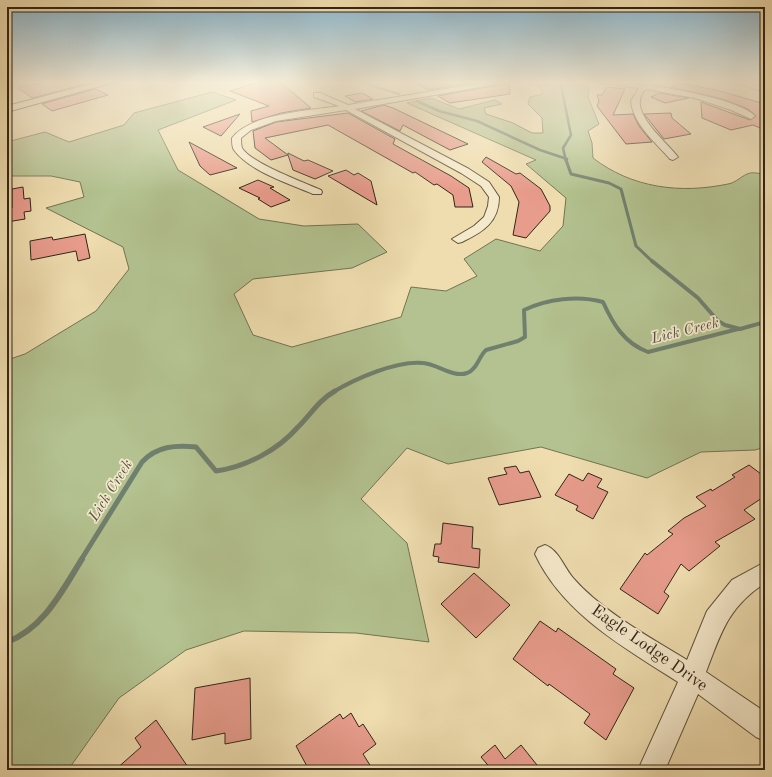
<svg xmlns="http://www.w3.org/2000/svg" width="772" height="777" viewBox="0 0 772 777" font-family="'Old Standard TT',serif">
	<style>
		.green { fill: #b3c290; stroke: #727453 }
		.lines { fill: none; stroke-linecap: round; stroke-linejoin: round }
		.stream-far4 { stroke: #70806e; stroke-width: 2.5 }
		.stream-far3 { stroke: #70806e; stroke-width: 3 }
		.stream-far2 { stroke: #70806e; stroke-width: 4 }
		.stream-far1 { stroke: #70806e; stroke-width: 5 }
		.stream { stroke: #70806e; stroke-width: 6 }
		.building { fill: #e89c8c; stroke: #312516 }
		.minor-casing { stroke: #60533c; stroke-width: 2 }
		.major-casing { stroke: #312516; stroke-width: 2 }
		.minor { fill: #f5e9cb; fill-rule: evenodd }
		.major { fill: #efddaf; fill-rule: evenodd }
		.labels { text-anchor: middle; stroke-width: 3.5; stroke-linejoin: round; paint-order: stroke }
		.water-label { font-size: 15px; font-style: italic; fill: #505242; stroke: #f5e9cb }
		.near-street-label { font-size: 17px; fill: #312516; stroke: #f5e9cb }
	</style>
	<rect width="100%" height="100%" fill="#efddaf"/>
	<filter id="stains"><feTurbulence type="fractalNoise" baseFrequency=".005" numOctaves="4"/><feColorMatrix values="0 0 0 0 .2 0 0 0 0 .09 0 0 0 0 .02 0 0 0 .5 -.17"/></filter>
	<radialGradient id="worn" r=".72"><stop offset=".6" stop-color="#630" stop-opacity="0"/><stop offset="1" stop-color="#630" stop-opacity=".3"/></radialGradient>
	<path class="green" d="M565,84L589,86L588,97L599,124L588,131L592,143L593,158C632,188 680,194 728,184C736,183 742,175 750,173C754,172 760,174 765,174V447L755,450L701,452L647,478L541,447L448,464L407,448L361,499L407,543L429,642L356,633L244,631L186,650L119,698L68,770H7V360L25,354L96,311L129,269L123,247L46,208L84,197L80,182L51,176H7V142L45,132L69,142L124,125L134,113L212,92L236,100L158,130L178,170L259,219L304,226L358,224L387,252L352,268L253,279L234,294L253,335L292,347L401,317L411,287L446,291L477,276L464,259L496,239L540,251L563,226L566,198L526,164L536,160L407,103L431,98L459,109L495,100L502,104L484,108L486,114L513,123L532,133H543L542,118L528,104L530,97L543,94L538,85Z"/>
	<g class="lines">
		<path class="stream-far4" d="M360,82L399,94
			M561,85L571,135L563,148L566,161
			M417,101L439,111L477,121L540,150L567,159"/>
		<path class="stream-far3" d="M566,160L571,174L609,183L621,189L636,246L653,262"/>
		<path class="stream-far2" d="M652,261L698,298L718,321L725,325L740,329L765,322
			M333,392C355,379 397,360 423,363C437,364 453,378 467,373C477,370 479,356 486,350L518,341L525,337L524,310C547,299 578,295 603,302C613,324 624,343 648,352L738,329"/>
		<path class="stream-far1" d="M81,560L142,462C157,446 175,445 196,447L216,471C246,467 278,450 298,427C311,414 319,400 335,391"/>
		<path class="stream" d="M7,642C44,628 62,591 82,559"/>
	</g>
	<path class="building" d="M45,82H82L85,84L32,98L18,88Z
		M259,82H280L311,108L281,113L252,122L251,111L269,106L230,91Z
		M415,82H477L428,90Z
		M509,83L510,94L450,103L438,96Z
		M679,83L716,90L765,104V130L753,125L731,130L702,118L701,102L750,120L756,116L748,109L722,99L671,87Z
		M607,87L625,89L613,115L633,114L639,126L652,142L626,144L597,106L599,101L597,95H602Z
		M95,89L108,95L52,111L42,104Z
		M362,93L373,99L355,102L345,96Z
		M659,93L689,98L665,103L651,97Z
		M384,105L393,108L468,144L450,150L403,125L400,131L361,111Z
		M348,113L395,139L393,144L451,176L469,188L473,207H455L453,195L437,184L434,185L415,172L413,173L328,125L265,138L288,155V153L304,161L308,160L333,171L315,179L293,170L288,155L271,160L255,148L253,131L276,122Z
		M671,113L672,118L691,134L664,139L644,114Z
		M240,114L221,136L203,127Z
		M189,142L237,168L210,175L200,166Z
		M486,157L516,174L520,173L541,189L550,206V211L526,238L513,235L519,202L511,186L482,162Z
		M346,170L354,175L358,173L371,181L377,205L328,176Z
		M258,180L274,187L270,188L290,200L271,207L258,199L260,198L239,188Z
		M23,187L24,199L30,198L31,211L24,212L25,219L7,222V209L12,208V189Z
		M85,234L90,258L78,261L76,251L31,260L30,241L52,237L53,240Z
		M749,465L765,477V496L744,510L755,519L715,542L720,546L689,571L681,564L664,592L669,596L658,614L620,589L645,553L647,555L673,534L668,531L684,518L706,506L696,497L711,489L712,491L735,477L732,475Z
		M516,466L520,473L529,471L541,497L499,505L488,478L507,474L504,468Z
		M588,473L602,479L597,487L608,492L593,519L576,510L578,506L555,495L569,474L583,481Z
		M443,523L473,527L472,548L480,549L479,568L438,562L439,557L433,556L435,544H441Z
		M474,573L510,605L476,638L441,604Z
		M540,621L556,632L558,628L616,669L613,674L634,688L606,740L584,723L590,714L549,684L548,686L513,659Z
		M250,678L251,739L225,744V733L192,740L195,688Z
		M351,713L359,727L363,724L376,744L363,754L373,770H309L296,746L340,714L343,719Z
		M156,720L190,770H115L141,747L135,738Z
		M495,745L505,759L521,745L541,770H492L481,757Z"/>
	<g class="lines">
		<g class="minor-casing">
			<path id="minor" d="M25,82V84L7,87V83Z
				M489,82H508L355,109L469,169L489,182L499,197C499,222 483,232 462,242L458,243L452,239L474,226L484,217L488,206L489,197L481,186L461,173L346,110L276,121L251,130L241,138C241,141 241,145 242,148C251,163 303,182 321,190L322,192L321,194H313C290,184 249,171 234,150C232,147 232,142 232,138C251,113 309,111 339,106L314,97V93H320L348,105Z
				M596,82L643,85L647,82H654L652,86C675,89 739,100 755,116L751,119L731,110L695,98L646,89C624,109 666,141 678,157L673,160L670,159C656,143 633,124 631,101L639,88Z
				M734,82H746L765,88V92Z
				M545,545C559,550 564,568 574,579C602,611 651,638 687,660L707,611L732,580L765,562V583C728,607 721,633 706,672L765,712V741L756,737L698,694L665,770H638L678,682C625,648 563,614 535,554L538,548Z"/>
		</g>
		<g class="major-casing">
			<path id="major" d="M99,82H115L7,112V106Z"/>
		</g>
		<use href="#minor" class="minor"/>
		<use href="#major" class="major"/>
	</g>
	<linearGradient id="sky" x2="0" y2="1"><stop stop-color="#89b7cf"/><stop offset="0.43" stop-color="#f8f0db"/><stop offset="1" stop-color="#f8f0db" stop-opacity="0"/></linearGradient>
	<rect width="772" height="191" fill="url(#sky)"/>
	<g class="labels">
		<g class="water-label">
			<text transform="translate(685 330) rotate(-14)" y="5">Lick Creek</text>
			<text transform="translate(110 490) rotate(-58)" y="5">Lick Creek</text>
		</g>
		<g class="near-street-label">
			<text transform="translate(650 647) rotate(35)" y="6">Eagle Lodge Drive</text>
		</g>
	</g>
	<rect width="772" height="777" fill="none" stroke="#efddaf" stroke-width="24"/>
	<rect x="8" y="8" width="756" height="761" fill="none" stroke="#312516" stroke-width="2"/>
	<rect x="12" y="12" width="748" height="753" fill="none" stroke="#312516"/>
	<rect width="100%" height="100%" filter="url(#stains)"/>
	<rect width="100%" height="100%" fill="url(#worn)"/>
</svg>
